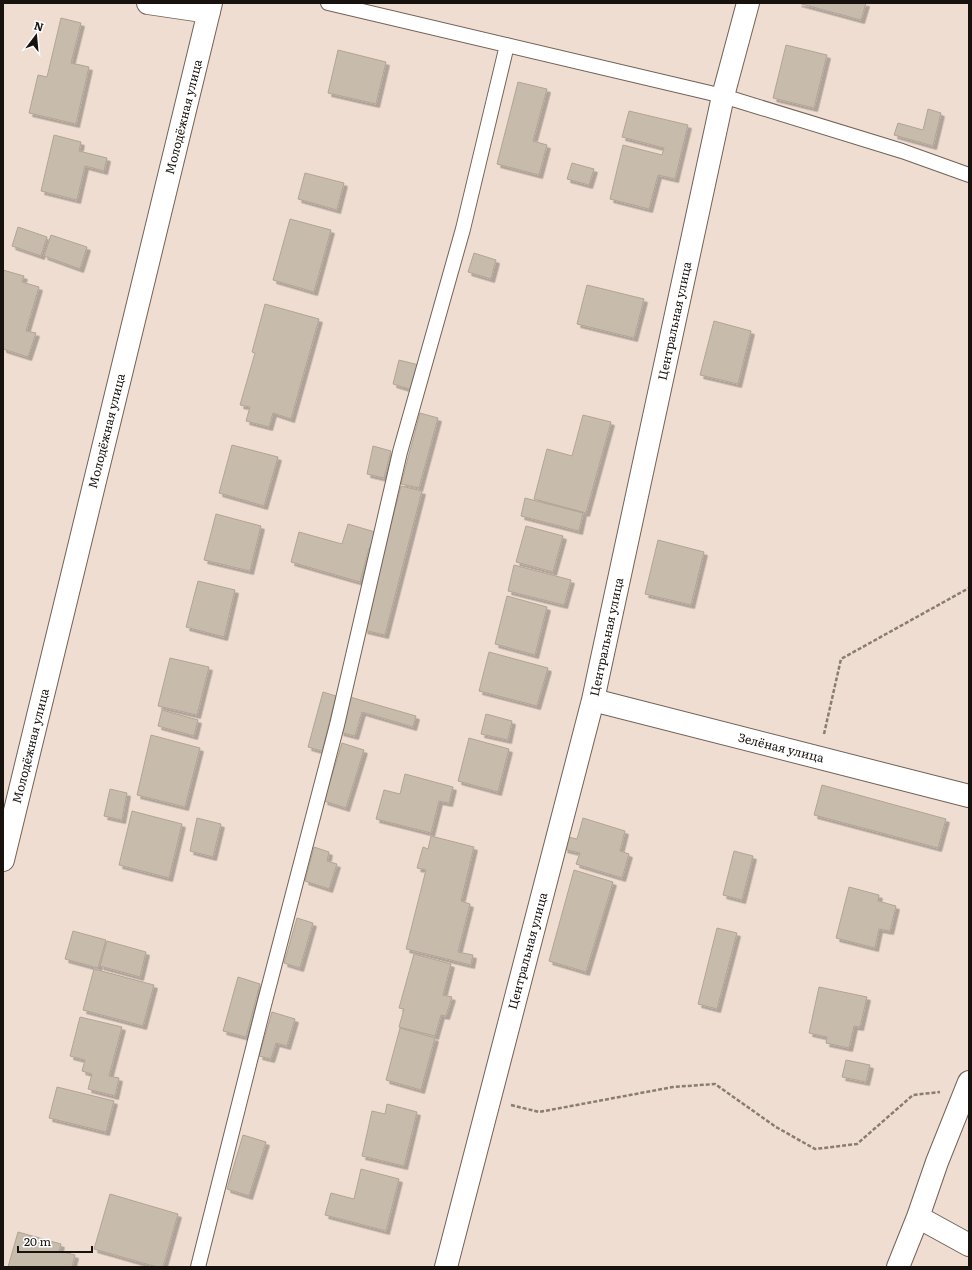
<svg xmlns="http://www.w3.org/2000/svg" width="972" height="1270" viewBox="0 0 972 1270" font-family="Literata,serif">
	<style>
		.building { fill: #c7bbab; stroke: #b1a495; filter: url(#shadow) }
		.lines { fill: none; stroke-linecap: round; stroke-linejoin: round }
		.lane-casing { stroke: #726258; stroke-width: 16 }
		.street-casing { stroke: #726258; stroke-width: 24 }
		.path { stroke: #887c73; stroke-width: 2.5; stroke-dasharray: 4 2; stroke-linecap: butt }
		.lane { stroke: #fff; stroke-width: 14 }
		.street { stroke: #fff; stroke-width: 22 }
		.labels { text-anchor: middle; stroke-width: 3.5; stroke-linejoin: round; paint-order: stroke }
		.street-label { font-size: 12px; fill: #18120e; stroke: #fff }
	</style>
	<defs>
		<filter id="shadow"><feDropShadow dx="3.5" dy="3.5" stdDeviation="0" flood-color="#0004"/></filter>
	</defs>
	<rect width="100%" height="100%" fill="#efddd1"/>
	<path class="building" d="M798,3H866L861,20Z
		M61,18L81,23L71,63L89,67L76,124L29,113L38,75L47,77Z
		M786,45L827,55L814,108L773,98Z
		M338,50L386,62L376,104L328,93Z
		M518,82L547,89L533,141L547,145L539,175L497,164Z
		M928,109L941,113L933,146L894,135L898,123L923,130Z
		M629,111L688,125L675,179L658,175L649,209L610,199L623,145L662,155L664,148L622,137Z
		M54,135L81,142L79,151L107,158L104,171L85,166L77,200L41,191Z
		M572,163L594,169L589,185L567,179Z
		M305,173L344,183L337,210L298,199Z
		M290,219L331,230L314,292L273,280Z
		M18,227L47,237L41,256L12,246Z
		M51,235L87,247L80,269L44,256Z
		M474,253L496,260L491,279L468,272Z
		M3,270L24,276L22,282L39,287L26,331L36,333L28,357L3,349Z
		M587,285L644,299L634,338L577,324Z
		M265,304L319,319L291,419L273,413L269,427L246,421L250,407L240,405L255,353L252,352Z
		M714,321L751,331L738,384L700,375Z
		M399,360L419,365L413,390L393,384Z
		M420,413L438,418L419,488L401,484Z
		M583,415L611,422L586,513L534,499L547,449L572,456Z
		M232,445L278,457L264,506L219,493Z
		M373,446L391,451L384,478L367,474Z
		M401,486L422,491L385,635L364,630Z
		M525,498L583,513L579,531L521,516Z
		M216,514L261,526L250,571L204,560Z
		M348,524L375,532L371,548H369L360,582L291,562L299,532L342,544Z
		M526,526L563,536L553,572L516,562Z
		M658,540L704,552L691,605L645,594Z
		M514,565L571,580L564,605L508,591Z
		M198,581L235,590L224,637L186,627Z
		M507,596L547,607L535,655L495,644Z
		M489,652L548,668L537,706L479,691Z
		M170,658L209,667L197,715L158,706Z
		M323,692L336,696L322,751L308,747Z
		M350,697L416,716L413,727L362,712L355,736L340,732Z
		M162,710L198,720L194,736L158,726Z
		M486,714L512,721L508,740L481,734Z
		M151,735L200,748L185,807L137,795Z
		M469,738L509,749L498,792L458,781Z
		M342,743L364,750L346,808L324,801Z
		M405,774L453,787L449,803L439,801L431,833L376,819L384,790L400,794Z
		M822,785L946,819L938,848L814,815Z
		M110,789L127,793L122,820L104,816Z
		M132,811L182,824L169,878L119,865Z
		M197,818L221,824L213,857L190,851Z
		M583,818L625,831L620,851L629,854L622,878L576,864L580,853L564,849L568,837L577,839Z
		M431,836L474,847L461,901L470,904L458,952L473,955L471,965L406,949L426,870L417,868L423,847L428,849Z
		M314,847L329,852L327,861L337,864L329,889L305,881Z
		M734,851L753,856L742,900L723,895Z
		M574,870L613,882L586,972L549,961Z
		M849,887L879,895L878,901L896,906L890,931L879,929L875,948L836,938Z
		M297,918L313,923L300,968L284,963Z
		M717,928L737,933L717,1009L698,1004Z
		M73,931L106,940L98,968L65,959Z
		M107,941L146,952L140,977L100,966Z
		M414,954L451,964L443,995L452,997L446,1016L441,1015L435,1036L399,1027L404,1009L399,1008Z
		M94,969L154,985L143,1026L83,1010Z
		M238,977L260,984L246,1037L223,1031Z
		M819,987L867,997L860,1027L854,1026L849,1048L826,1043L827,1037L809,1033Z
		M272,1012L295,1019L287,1046L276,1043L271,1059L259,1056Z
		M80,1017L122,1027L109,1076L119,1078L115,1096L88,1089L92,1074L82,1071L85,1060L70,1056Z
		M400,1028L435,1038L421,1090L386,1080Z
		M846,1060L870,1065L866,1082L842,1077Z
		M57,1087L114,1101L106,1132L49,1118Z
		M387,1104L417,1112L404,1166L362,1156L372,1111L385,1114Z
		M243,1135L266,1142L249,1196L227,1189Z
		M361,1169L399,1179L386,1231L325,1215L331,1193L354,1199Z
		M110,1194L178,1214L163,1267H157L94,1249Z
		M18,1232L61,1244L59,1251L75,1255L72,1267H8Z"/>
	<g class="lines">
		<g class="lane-casing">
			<path id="lane" d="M328,3L723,96L902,151L969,175
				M198,1267L264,1005L337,725L400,452L463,229L507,45"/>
		</g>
		<g class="street-casing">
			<path id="street" d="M148,3L209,12
				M593,700L969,796
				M3,860L211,3
				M918,1217L969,1245
				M446,1267L593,700L723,96L748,3
				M898,1267L918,1217L937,1162L969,1082"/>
		</g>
		<path class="path" d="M824,734L841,659L969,588
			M511,1105L539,1112L673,1087L715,1084L776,1127L815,1149L857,1144L913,1095L940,1092"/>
		<use href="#lane" class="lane"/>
		<use href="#street" class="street"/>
	</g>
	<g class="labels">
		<g class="street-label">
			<text transform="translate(184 117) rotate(-76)" y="4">Молодёжная улица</text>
			<text transform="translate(675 321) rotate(-78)" y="4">Центральная улица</text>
			<text transform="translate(107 431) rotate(-76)" y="4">Молодёжная улица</text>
			<text transform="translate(607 637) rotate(-78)" y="4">Центральная улица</text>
			<text transform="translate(31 746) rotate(-76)" y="4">Молодёжная улица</text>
			<text transform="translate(781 748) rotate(14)" y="4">Зелёная улица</text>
			<text transform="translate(528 951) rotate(-75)" y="4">Центральная улица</text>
		</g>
	</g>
	<rect width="972" height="1270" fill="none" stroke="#18120e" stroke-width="8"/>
	<g transform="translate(36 36) rotate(16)" stroke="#ffffff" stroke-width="3" paint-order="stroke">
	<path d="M0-3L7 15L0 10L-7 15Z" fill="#18120e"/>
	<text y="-6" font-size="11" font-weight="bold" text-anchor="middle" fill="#18120e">N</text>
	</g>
	<path d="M18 1246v6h74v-6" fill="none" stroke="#18120e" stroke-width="2"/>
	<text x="24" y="1246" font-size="12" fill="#18120e" stroke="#ffffff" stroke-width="3" paint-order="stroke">20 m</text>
</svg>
